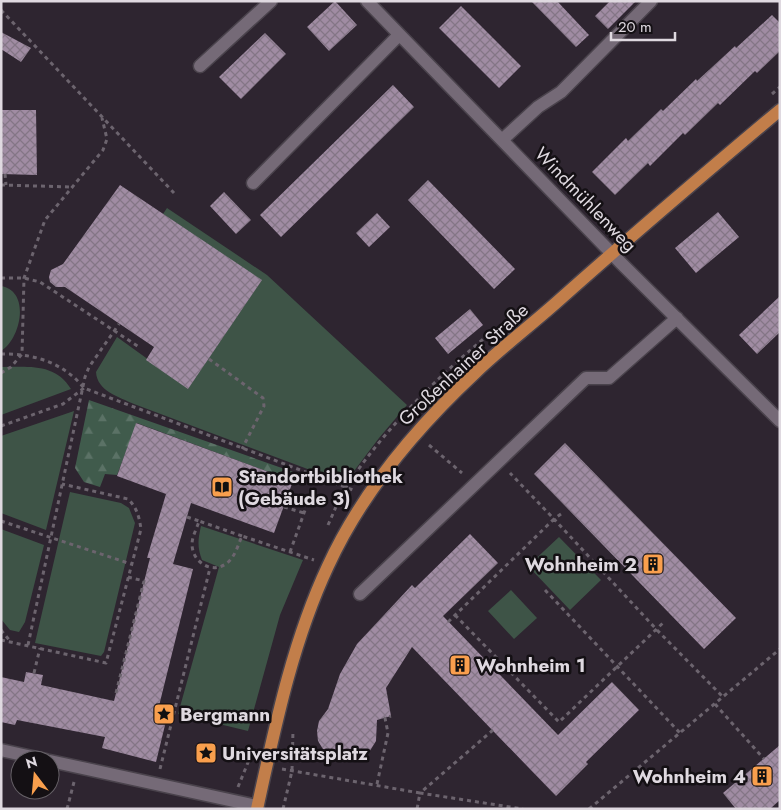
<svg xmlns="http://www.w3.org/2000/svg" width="781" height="810" viewBox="0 0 781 810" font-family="Jost,sans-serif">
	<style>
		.green { fill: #3e5447 }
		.forest { fill: url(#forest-firs) }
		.building { fill: url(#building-cross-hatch) }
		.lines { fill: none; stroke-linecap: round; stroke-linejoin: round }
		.minor-casing { stroke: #4a434c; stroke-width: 15 }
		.major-casing { stroke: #4a434c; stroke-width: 15 }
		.path { stroke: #6c646e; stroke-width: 3; stroke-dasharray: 4 4; stroke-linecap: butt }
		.minor { stroke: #756a77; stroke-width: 12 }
		.major { stroke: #c27e4a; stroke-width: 12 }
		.labels { text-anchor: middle; stroke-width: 5; stroke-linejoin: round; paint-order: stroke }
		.street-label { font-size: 19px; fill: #dfd9e0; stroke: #141014 }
		.poi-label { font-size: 19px; font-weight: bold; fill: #dfd9e0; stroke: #141014; text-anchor: start }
	</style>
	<defs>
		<pattern id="forest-firs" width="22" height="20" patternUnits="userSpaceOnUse" patternTransform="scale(1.25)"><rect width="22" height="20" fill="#405b4c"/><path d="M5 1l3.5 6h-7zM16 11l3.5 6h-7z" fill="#5b7266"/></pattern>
		<pattern id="building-cross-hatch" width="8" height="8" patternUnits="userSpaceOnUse" patternTransform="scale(1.25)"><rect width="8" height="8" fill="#a08ca3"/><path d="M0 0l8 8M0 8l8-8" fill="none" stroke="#847686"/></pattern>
	</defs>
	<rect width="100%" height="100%" fill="#2e2530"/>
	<path class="green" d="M167,208L267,275L407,405L379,438L345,483L134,404C119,397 97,391 96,372L117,337L188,388L261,281L163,214Z
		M1,286C31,291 21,339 1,351Z
		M1,367C29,367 55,363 71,389L1,415Z
		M74,411L46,530L1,513V436Z
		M70,492L121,503L129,508L135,523L104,652L101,656L35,643Z
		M201,526L303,560L280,615L248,731L178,714L219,567L202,560C197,547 198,539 201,526Z
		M1,529L44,545L25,622L19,632L10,630L1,619Z
		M559,537L601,580L570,610L528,566Z
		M511,590L537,618L514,639L488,611Z"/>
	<path class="forest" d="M89,400L299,474L293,481L137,423L117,475L105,474L100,487L84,482L75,468Z"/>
	<path class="building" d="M335,1L357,25L329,51L307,27Z
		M531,1H557L589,35L576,47Z
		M610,1H636L608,29L595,16Z
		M461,6L521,66L499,88L439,28Z
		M772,15L780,23V51L757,73L755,71L720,105L718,103L685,135L683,133L650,166L648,163L615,195L592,172L626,138L628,141L661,109L663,111L696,79L697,81L735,46L736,48Z
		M1,32L31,48L21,62L1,49Z
		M265,33L286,54L241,99L219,77Z
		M393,85L414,107L281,237L260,215Z
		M1,110H36L37,175L1,174Z
		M428,180L515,269L494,289L408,200Z
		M120,185L262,280L188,389L146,360L154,347L65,287H56L50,282L49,277L51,270L63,264Z
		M224,192L251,220L236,234L210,206Z
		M718,212L739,237L696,273L675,248Z
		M377,213L390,227L369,247L356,233Z
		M780,296V332L757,354L739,335Z
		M470,309L483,325L448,354L435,338Z
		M136,423L293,481L274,533L191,503L173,564L193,569L156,718L166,721L156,762L102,748L105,737L17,720L15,725L1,722V677L24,682L26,672L43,675L41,685L114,701L150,558H147L166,494L117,476Z
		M565,443L736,618L704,649L534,474Z
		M470,534L498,563L443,616L558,735L612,682L639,710L586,762L588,764L556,796L412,647L386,688L391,716L377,720L376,741L368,754L355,761H339L326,754L318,741L317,731L319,721L328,709L340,674L357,644L412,585L415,588Z
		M780,745V800L770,809H736L723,793Z"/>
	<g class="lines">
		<g class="minor-casing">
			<path id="minor" d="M367,1L621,263L780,421
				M200,66L271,1
				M502,140L538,107L561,92L651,1
				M253,183L399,35
				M360,594L586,378H609L677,318
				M1,750L46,760
				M50,761L257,806"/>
		</g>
		<g class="major-casing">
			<path id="major" d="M257,809C275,727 292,643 328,566C362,492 415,429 475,373C501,348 530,326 557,302C630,237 705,173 780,110"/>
		</g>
		<path class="path" d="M1,10L174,193
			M772,94L780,87
			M5,174L6,185
			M1,185L73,187
			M1,278H24L40,282L139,347
			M1,354C33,353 64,363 84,388L353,490
			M209,359L263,398L264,406L242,449
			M1,373L11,367L22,354L24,278L45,220L103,150L107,139L102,118
			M1,426L63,404L84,388
			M429,445L462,473
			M284,507L304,513
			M561,514L554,519L657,630L723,697
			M187,517L199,521
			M1,521L131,564
			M328,525C334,512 339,498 346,487C384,430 434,380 487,336
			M242,536L199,521C197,528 192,537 192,544C192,562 212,575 227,563C235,557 238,545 242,536L314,560
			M290,552L317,477
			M545,590L680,733
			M455,615L559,722L665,621
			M448,622L554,519L510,473
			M1,630L10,641
			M1,640L106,663L141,529C139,516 137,508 128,499L62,484
			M28,645L85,377L89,367L119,324
			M34,673L40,648
			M116,693L144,581L128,577
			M715,704L764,759
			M493,730L420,793L523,809
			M160,769L210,568
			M282,769L420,793L417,809
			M377,784L388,733L385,718L391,716
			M238,787L249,760
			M67,809L74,782
			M283,809L292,771L293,730
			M589,809L780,649"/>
		<use href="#minor" class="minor"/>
		<use href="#major" class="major"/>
	</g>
	<defs>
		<g id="library-square" transform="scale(1.125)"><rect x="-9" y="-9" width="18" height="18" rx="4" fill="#f99f4d" stroke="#141014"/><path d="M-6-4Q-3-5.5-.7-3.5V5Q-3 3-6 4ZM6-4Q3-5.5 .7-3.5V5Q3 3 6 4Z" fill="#111"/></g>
		<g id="building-square" transform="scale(1.125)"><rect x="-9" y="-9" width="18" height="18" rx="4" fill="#f99f4d" stroke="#141014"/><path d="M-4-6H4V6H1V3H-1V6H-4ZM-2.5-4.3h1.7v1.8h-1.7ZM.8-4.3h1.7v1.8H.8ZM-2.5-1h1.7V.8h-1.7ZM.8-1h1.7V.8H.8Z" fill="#111"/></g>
		<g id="sight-square" transform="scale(1.125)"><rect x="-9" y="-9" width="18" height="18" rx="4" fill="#f99f4d" stroke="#141014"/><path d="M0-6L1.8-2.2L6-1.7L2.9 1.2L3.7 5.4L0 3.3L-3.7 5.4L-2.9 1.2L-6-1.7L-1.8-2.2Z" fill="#111"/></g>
	</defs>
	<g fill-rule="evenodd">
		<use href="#library-square" x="222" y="487"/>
		<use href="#building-square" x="653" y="564"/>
		<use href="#building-square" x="460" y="665"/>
		<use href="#sight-square" x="164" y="714"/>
		<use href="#sight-square" x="206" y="753"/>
		<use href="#building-square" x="762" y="776"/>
	</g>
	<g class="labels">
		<g class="street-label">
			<text transform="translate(586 199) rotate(46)" y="7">Windmühlenweg</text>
			<text transform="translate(463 364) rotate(-43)" y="7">Großenhainer Straße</text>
		</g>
		<g class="poi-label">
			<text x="238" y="483">Standortbibliothek<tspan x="238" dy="22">(Gebäude 3)</tspan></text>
			<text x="637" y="571" text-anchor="end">Wohnheim 2</text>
			<text x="476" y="672">Wohnheim 1</text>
			<text x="180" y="721">Bergmann</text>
			<text x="222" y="760">Universitätsplatz</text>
			<text x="746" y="783" text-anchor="end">Wohnheim 4</text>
		</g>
	</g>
	<rect width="781" height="810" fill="none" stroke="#dfd9e0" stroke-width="5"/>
	<g transform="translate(35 775) rotate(344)"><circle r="24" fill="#141014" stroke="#656066"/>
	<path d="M0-4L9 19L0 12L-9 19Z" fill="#f99f4d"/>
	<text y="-8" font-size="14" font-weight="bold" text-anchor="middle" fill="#dfd9e0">N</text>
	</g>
	<path d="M611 32v8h64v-8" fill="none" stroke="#dfd9e0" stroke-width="2.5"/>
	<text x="618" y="32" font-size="15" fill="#dfd9e0" stroke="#141014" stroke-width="4" paint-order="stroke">20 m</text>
</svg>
